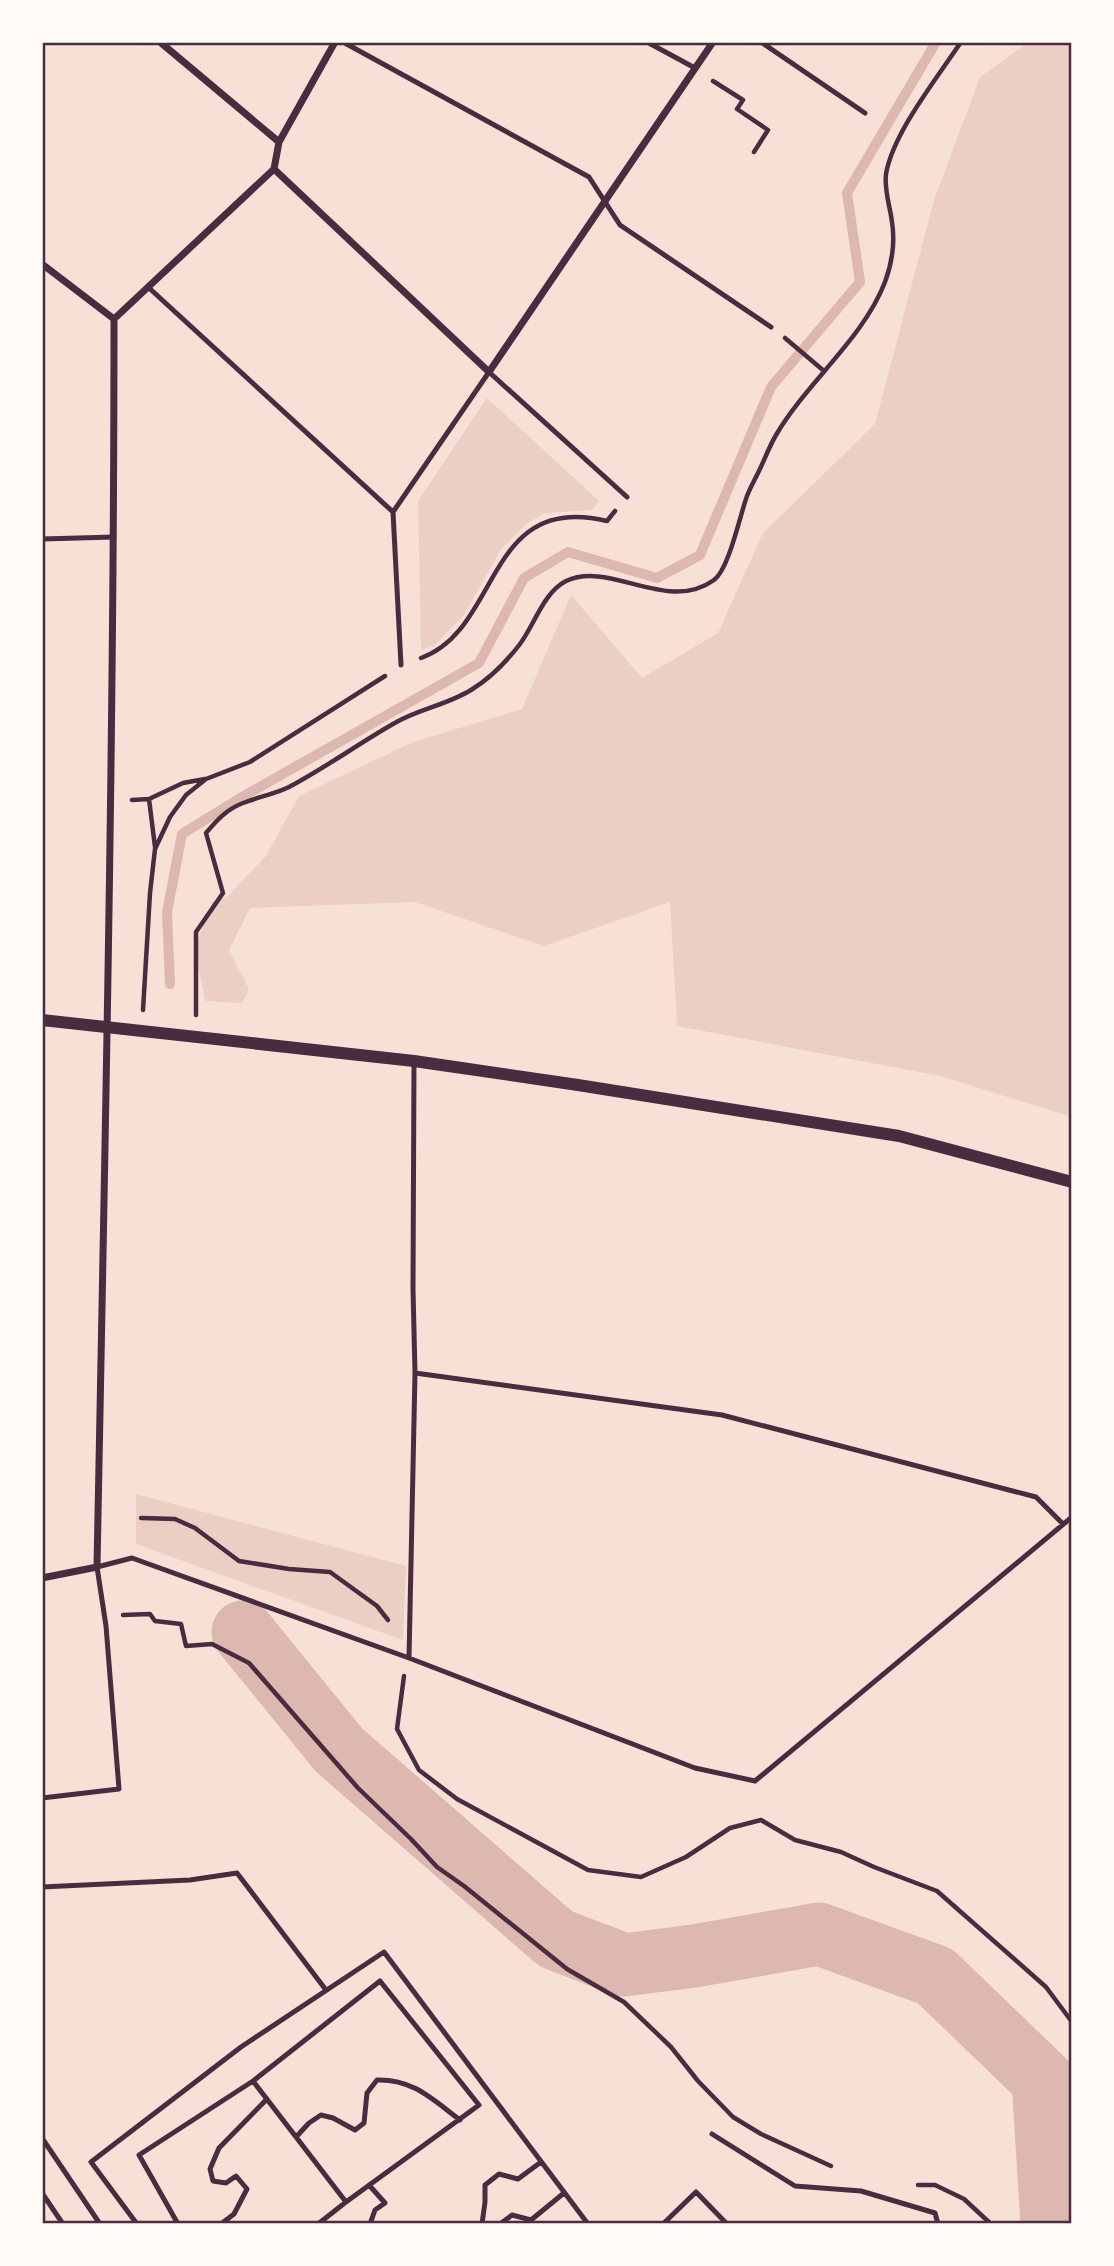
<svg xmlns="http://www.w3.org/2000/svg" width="1114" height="2266" viewBox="0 0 1114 2266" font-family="'Archivo Narrow',sans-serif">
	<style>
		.green { fill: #ebcfc5 }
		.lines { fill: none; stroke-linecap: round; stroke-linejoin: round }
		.stream { stroke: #dcb8b0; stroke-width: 10 }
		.river { stroke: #dcb8b0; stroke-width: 63 }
		.path { stroke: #4a2c40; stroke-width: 4.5 }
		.service { stroke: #4a2c40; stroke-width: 5 }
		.minor { stroke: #4a2c40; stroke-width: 7 }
		.tertiary { stroke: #4a2c40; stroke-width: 12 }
		.neatline { fill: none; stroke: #4a2c40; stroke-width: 2.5 }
	</style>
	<rect width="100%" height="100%" fill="#f7e1d7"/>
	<path class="green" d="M1029,42H1072V1117L940,1076L677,1026L670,902L544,946L415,902L250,908L229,950L249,989L242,1003L205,1001L195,948L212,902L228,896L266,856L299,796L413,742L522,709L571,595L642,678L718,633L763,533L875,424L934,200L980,77Z
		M487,398L599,501L592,510L545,513L526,524L501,549L464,615L435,645L421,650L418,501Z
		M136,1494L406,1566L403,1640L136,1544Z"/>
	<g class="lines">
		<path class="stream" d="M170,984L167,912L182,834L242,797L479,663L524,578L568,552L657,578L700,555L771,387L860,282L847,193L936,42"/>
		<path class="river" d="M243,1632L339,1750L556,1939L624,1965L694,1956L819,1934L935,1976L1043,2080L1052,2224"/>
		<path class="path" d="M713,81L743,100L737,109L768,130L754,152
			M785,338L824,371
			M421,658C501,630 485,491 607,521L615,511
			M149,799L183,783L205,779
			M132,800L149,799L155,847
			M143,1010L150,893L155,849L170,817L186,795L206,779L250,762L385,676
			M196,1015V932L223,893L206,833C217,820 227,809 243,803C258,797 275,794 289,787C325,768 358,744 393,724C418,709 447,705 471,690C489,679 507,661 520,644C535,624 543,593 566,581C610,560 667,614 714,580C729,569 740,515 747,496C750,488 754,481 758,473C764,461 769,447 776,435C807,382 863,339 885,282C892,263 895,241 892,222C890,206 884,190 886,174C893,133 937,78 961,42
			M141,1518L175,1519L195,1528L239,1561L289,1569L330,1572L377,1606L388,1620
			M123,1615L150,1614L155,1621L181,1624L186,1646L212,1644L249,1663L358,1788L411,1839L437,1867L464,1886L567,1969L624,2002L671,2047L698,2081L733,2117L761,2134L831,2166
			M404,1676L397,1729L419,1770L457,1799L588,1870L641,1877L686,1857L730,1828L761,1820L795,1840L841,1852L874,1867L937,1891L1046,1987L1072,2022
			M918,2185H935L964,2199L991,2224"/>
		<path class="service" d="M343,42L589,177L620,225L771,327
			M647,42L695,68
			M761,42L865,113
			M148,287L393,512
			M42,539L114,537
			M401,665L393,512L489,372L627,497
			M415,1373L722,1415L1036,1497L1063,1524
			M409,1658L415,1373L413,1289L414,1061
			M42,1798L119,1789L106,1626L97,1567L132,1558L409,1658L695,1768L755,1781L1072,1517
			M42,1887L190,1880L237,1873L326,1990
			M253,2081L346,2202L318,2224
			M712,2134L795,2186L861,2191L935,2213L938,2224
			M296,2137L309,2123L321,2115L333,2118L355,2130L364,2123L367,2093L377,2080C413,2079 432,2099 460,2120
			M42,2138L100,2224
			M369,2185L385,2203L375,2210L370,2224
			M42,2193L63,2224
			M137,2224L91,2162L241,2047L384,1952L588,2224
			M178,2224L139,2155L253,2081L380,1981L479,2105L346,2202
			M221,2224L234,2214L247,2189L236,2176L226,2183L213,2181L210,2169L219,2148L267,2099
			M482,2224L485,2202V2185L499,2174L518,2179L541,2162
			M500,2224L512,2215L531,2220L564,2193
			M663,2224L696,2192L727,2224"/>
		<path class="minor" d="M160,42L279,142
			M274,169L489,372L713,42
			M42,264L114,319
			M42,1578L97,1567C105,1151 114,735 114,319L274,169L279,142L335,42"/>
		<path class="tertiary" d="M42,1020L414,1061L578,1085L899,1136L1072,1182"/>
	</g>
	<rect width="1114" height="2266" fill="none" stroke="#fffaf5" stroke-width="88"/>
	<rect x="44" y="44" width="1026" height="2178" class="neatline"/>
</svg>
